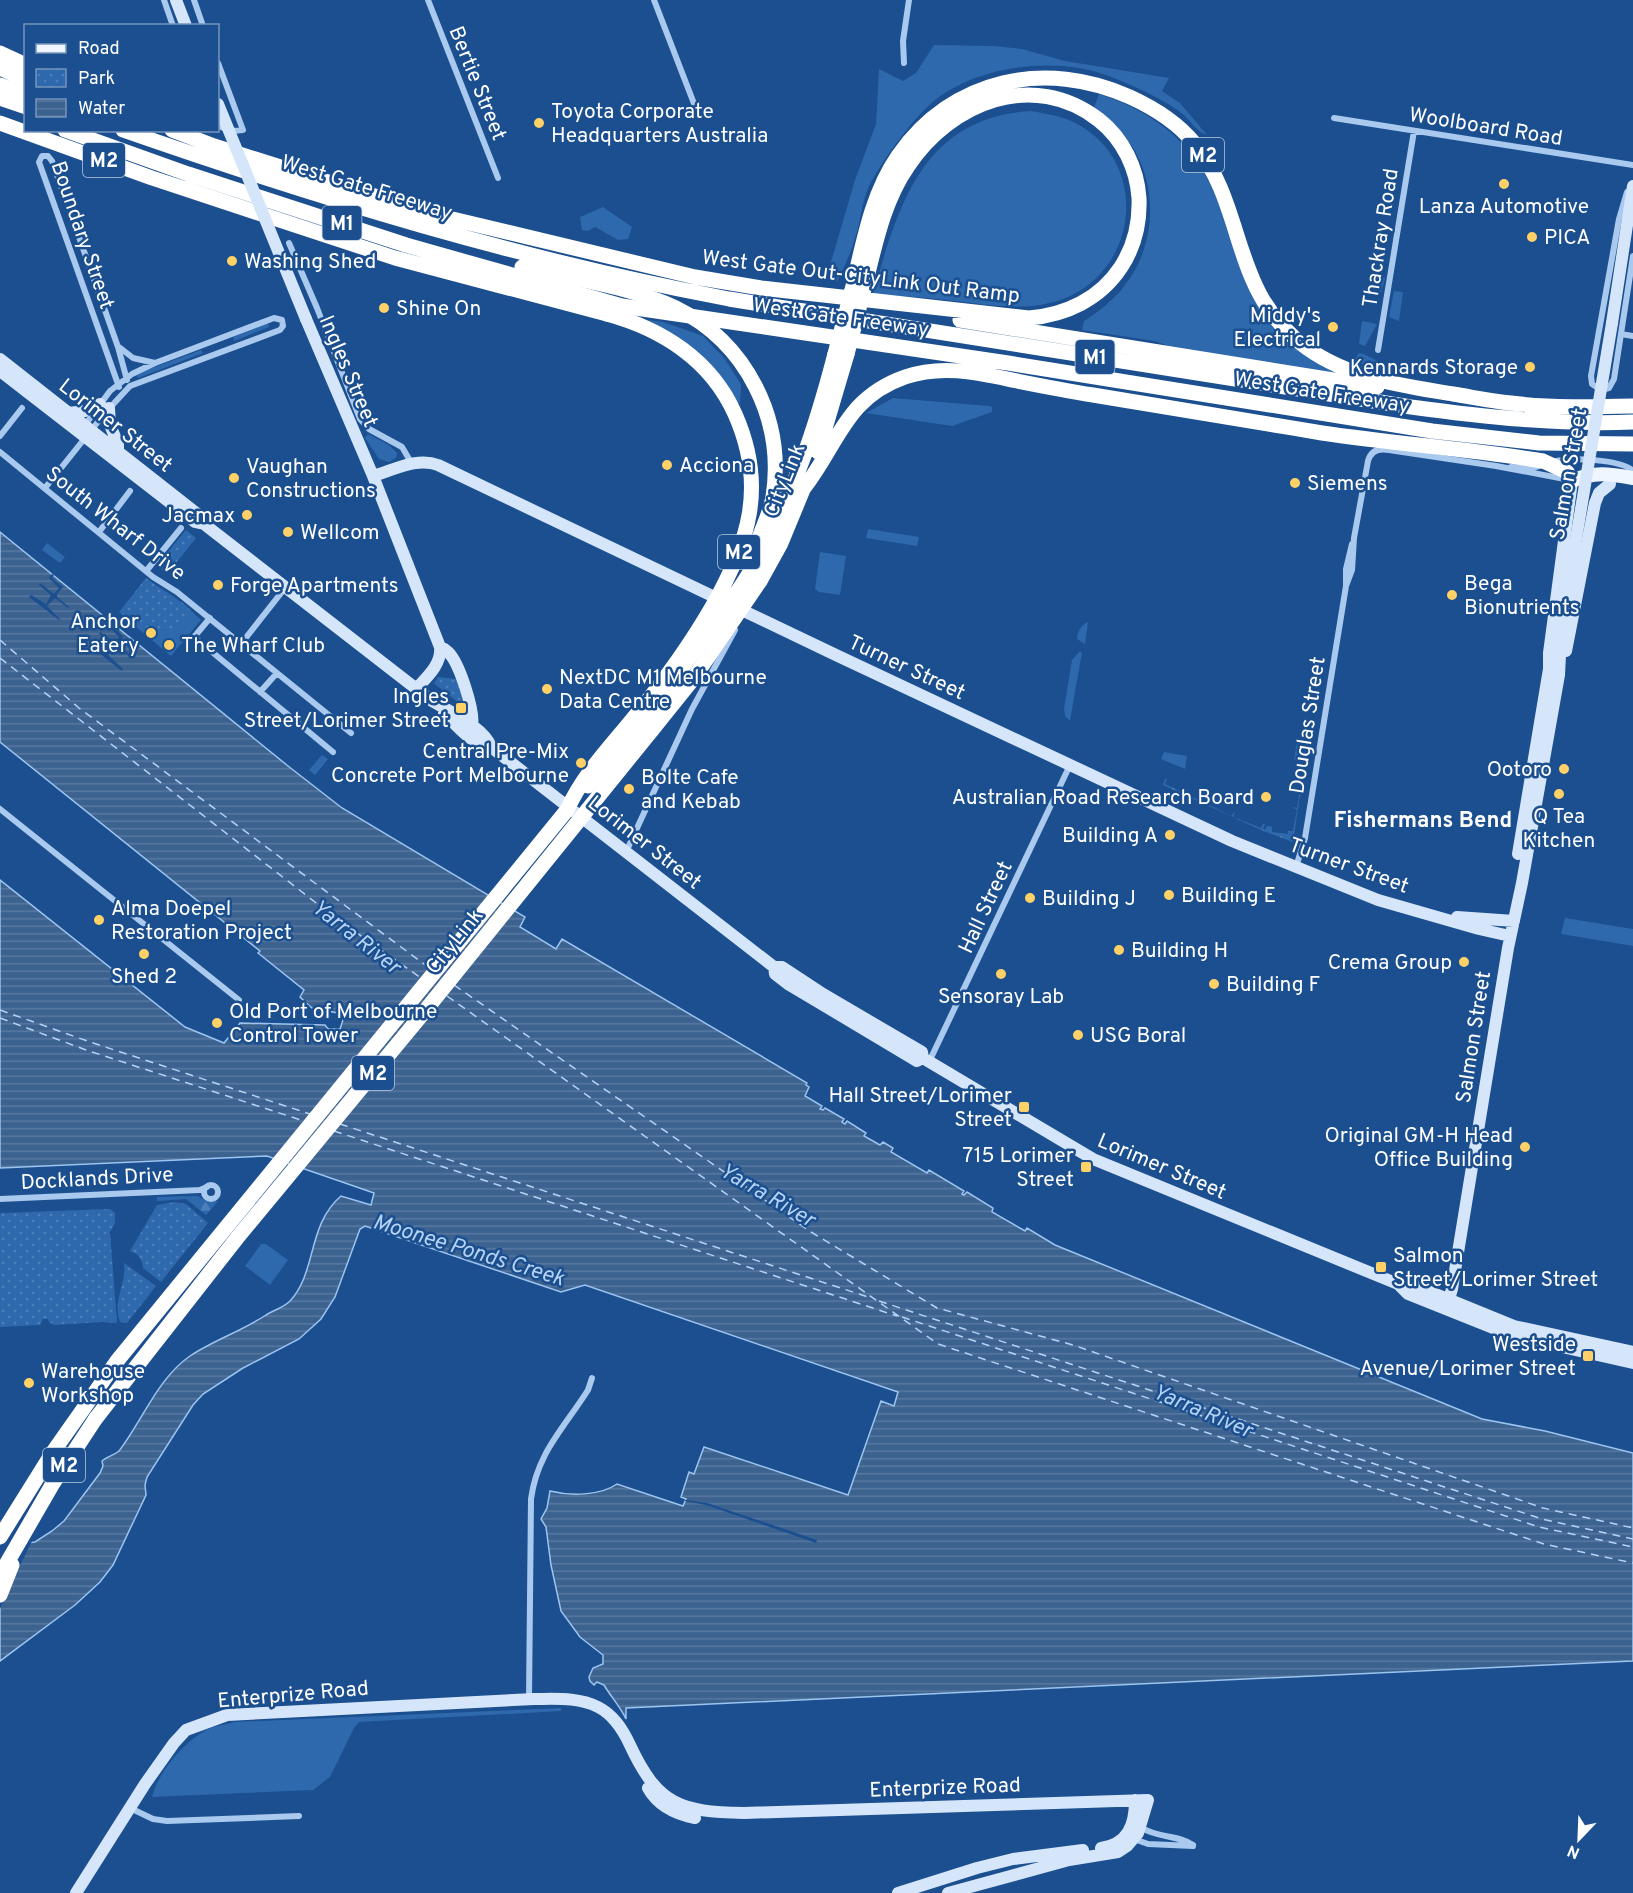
<svg xmlns="http://www.w3.org/2000/svg" width="1633" height="1893" viewBox="0 0 1633 1893" font-family="Overpass,sans-serif">
	<style>
		.grass { fill: #2e69ad }
		.forest { fill: url(#forest-firs) }
		.park { fill: url(#park-dots) }
		.water { fill: url(#water-rules); stroke: #9cc4f0; stroke-width: 1.5 }
		.pier { fill: #1b4f8f }
		.lines { fill: none; stroke-linecap: round; stroke-linejoin: round }
		.stream { stroke: #9cc4f0; stroke-width: 2 }
		.ferry { stroke: #b5d3f5; stroke-width: 1.5; stroke-dasharray: 8 6; stroke-linecap: butt }
		.street { stroke: #a9c9ee; stroke-width: 6 }
		.secondary { stroke: #d6e6fa; stroke-width: 12 }
		.primary { stroke: #f0f6ff; stroke-width: 14 }
		.highway { stroke: #fff; stroke-width: 15 }
		.secondary-bridge { stroke: #d6e6fa; stroke-width: 12 }
		.highway-bridge { stroke: #fff; stroke-width: 15 }
		.poi-dot { fill: #ffd166; stroke: #1b4f8f; stroke-width: 2 }
		.labels { text-anchor: middle; stroke-width: 5; stroke-linejoin: round; paint-order: stroke }
		.shield { fill: #1b4f8f; stroke: #bbcadd; stroke-width: 1.5 }
		.shield-label { font-size: 20px; font-weight: bold; fill: #fff }
		.street-label { font-size: 21px; fill: #fff; stroke: #1b4f8f }
		.poi-label { font-size: 21px; fill: #fff; stroke: #1b4f8f; text-anchor: start }
		.neighbourhood-label { font-size: 22px; font-weight: bold; fill: #fff; stroke: #1b4f8f }
		.water-label { font-size: 22px; font-style: italic; fill: #b5d3f5; stroke: #1b4f8f }
	</style>
	<defs>
		<pattern id="forest-firs" width="22" height="20" patternUnits="userSpaceOnUse" patternTransform="scale(1.5)"><rect width="22" height="20" fill="#2e69ad"/><path d="M5 1l3.5 6h-7zM16 11l3.5 6h-7z" fill="#4d80b9"/></pattern>
		<pattern id="park-dots" width="8" height="8" patternUnits="userSpaceOnUse" patternTransform="scale(1.5)"><rect width="8" height="8" fill="#2e69ad"/><path d="M2 2h.1M6 6h.1" fill="none" stroke="#4d80b9" stroke-width="1.8" stroke-linecap="round"/></pattern>
		<pattern id="water-rules" width="6" height="5" patternUnits="userSpaceOnUse" patternTransform="scale(1.5)"><rect width="6" height="5" fill="#3c6290"/><path d="M0 2.5h6" fill="none" stroke="#597aa1"/></pattern>
	</defs>
	<rect width="100%" height="100%" fill="#1b4f8f"/>
	<path class="grass" d="M934,45L993,46L1022,49L1065,61L1169,78L1162,91L1180,103L1207,135C1195,131 1190,119 1180,112C1162,98 1127,83 1106,75C1055,57 984,65 939,97C916,113 882,161 869,186C862,201 861,220 856,235C852,251 844,267 837,282L826,279L855,180L876,124L879,69L903,81L916,73Z
		M1099,94C1163,115 1202,151 1223,216C1234,246 1241,277 1258,305C1263,313 1274,320 1281,326C1301,343 1321,359 1341,376L1174,348L1155,341L1082,330L1084,321C1099,311 1114,300 1125,285C1156,246 1159,185 1130,143C1120,130 1106,120 1093,110Z
		M1031,111C1047,114 1064,116 1079,125C1150,165 1138,271 1063,299C1026,313 984,304 946,300C921,297 897,296 873,294C898,207 922,117 1031,111Z
		M603,207L632,227L628,239L618,240L595,227L588,231L582,230L580,217Z
		M1375,273L1385,278L1381,293L1371,292Z
		M1394,291L1403,292L1399,321L1389,317Z
		M648,320L663,322L703,336L725,359L737,378L741,385L740,404L698,353L680,339Z
		M1362,321L1377,324L1365,346L1359,344Z
		M268,323L269,327L234,341L233,337Z
		M201,350L203,353L138,378L136,374Z
		M1359,353C1367,354 1371,359 1378,361L1373,368L1357,362L1355,359Z
		M893,398L989,406L992,407V412L952,426L866,413Z
		M368,434L389,445L397,453L396,458L389,462L379,459L365,438Z
		M868,529L919,537L917,546L866,538Z
		M47,543L65,557L60,563L42,550Z
		M820,552L846,556L840,595L819,592L815,589Z
		M181,601L201,620L171,656L141,631L146,628L170,630L182,619L177,610Z
		M1088,622L1085,644L1077,639C1077,632 1081,625 1088,622Z
		M1079,652H1082L1070,721L1065,716L1064,709L1072,660Z
		M1297,741L1307,742L1304,761L1294,760Z
		M1164,752L1187,756L1185,769L1161,759Z
		M322,755L328,759L315,775L309,770Z
		M1565,918L1633,929V946L1561,934Z
		M261,1244H266L288,1260L270,1285L245,1266Z
		M561,1708V1711L359,1722L354,1728L330,1777L313,1790L152,1797C159,1771 182,1744 206,1730C213,1726 225,1725 234,1722Z"/>
	<path class="forest" d="M197,1196L207,1201H218L206,1215L186,1199L157,1201V1197Z"/>
	<path class="park" d="M186,530L196,538L167,574L157,565Z
		M146,578C161,589 178,598 191,611L170,630L146,628L141,631L119,612Z
		M438,677L457,679L468,710L436,685L434,683Z
		M1165,779H1167L1165,784L1184,793L1186,789L1188,790L1186,794L1205,803L1207,799L1209,800L1207,804L1231,816L1235,812L1233,817L1261,828L1263,824H1265L1263,829L1265,830L1267,826L1272,827V832L1288,834V831H1293L1297,810L1292,807L1297,808L1301,784L1296,783V781L1302,782L1293,842L1261,830L1163,785Z
		M175,1202L186,1204L208,1223L161,1282L143,1268C142,1259 139,1254 130,1251L157,1205Z
		M110,1209L115,1213V1223L110,1232L117,1323L102,1322L54,1325L49,1322L48,1319H43L40,1325L0,1327V1213Z
		M124,1263L156,1286L127,1323L120,1322C112,1300 127,1284 124,1263Z"/>
	<path class="water" d="M0,532L288,766L342,808L525,917L520,927L556,949L562,939L807,1083L806,1085L809,1087L805,1096L822,1106L820,1109L823,1110L825,1108L844,1119L842,1122L845,1124L847,1121L866,1133L864,1136L880,1145L883,1142L893,1148L891,1152L927,1173L929,1170L964,1191L962,1194L964,1195L967,1192L993,1208L992,1212L1025,1231L1027,1228L1055,1245L1482,1419L1545,1431L1633,1453V1661L626,1708V1719C620,1706 611,1697 604,1685L597,1682L594,1685L590,1681L589,1677L593,1668L603,1664V1655L580,1637L561,1611L551,1565L546,1527L541,1519L547,1508L550,1491C570,1496 600,1496 617,1484L683,1506L686,1499L681,1497L689,1472L694,1474L704,1447L848,1495L881,1401L894,1406L898,1392L585,1285L561,1292L365,1226L360,1229L335,1297L321,1319L299,1339L243,1368L203,1394L193,1405L147,1477L145,1485L146,1495L113,1565L100,1582L75,1605L0,1661V1546L35,1542L52,1531L64,1521L100,1473L103,1466L102,1461C106,1457 113,1456 119,1451C142,1421 158,1378 190,1356C214,1340 242,1331 266,1315C274,1310 283,1308 290,1301C317,1272 307,1225 341,1196L371,1205L374,1193L267,1156L0,1168V880L185,1027L224,1043L240,1023L325,1025L328,1029H340L343,1020L338,1013L312,1008L300,997L304,990L258,953L260,951L0,742Z"/>
	<path class="pier" d="M52,574L54,575L52,578L63,587L57,594V597L69,607L68,608L55,598L47,606L60,619L59,620L29,597L31,595L46,604L51,595L39,585L40,583L54,594L59,588L49,578Z
		M112,622L115,624L113,627L123,636L118,643V645L133,657L132,658L115,646L108,655L123,669L122,671L90,646L91,644L106,654L112,646V644L99,634L100,632L115,642L119,637L109,627Z
		M685,1500L707,1503L817,1540L816,1543L706,1505L685,1501Z
		M33,1539L10,1586L0,1609V1543Z"/>
	<g class="lines">
		<path class="stream" d="M992,296L1007,299"/>
		<path class="ferry" d="M0,640L79,708L428,967
			M0,658L333,916L421,978
			M454,985L811,1232L937,1308L1073,1345L1543,1508L1633,1528
			M447,996L938,1344L1544,1544L1633,1563
			M0,1010L90,1042L310,1114
			M0,1018L86,1050L304,1121
			M340,1124L871,1298
			M334,1131L897,1316
			M879,1301L1542,1519L1633,1539
			M902,1317L1539,1527L1633,1547"/>
		<path class="street" d="M164,0L173,26
			M194,0L203,26
			M428,0L498,178
			M654,0L698,114
			M218,63L243,130L232,131L218,126
			M904,63L903,41L909,0
			M1334,118L1633,165
			M1627,192L1619,219L1591,376L1592,384L1601,390L1609,388L1614,379L1633,256
			M289,243L317,308L360,419L369,429L402,447L412,464
			M1621,334L1633,336
			M119,347L133,358L155,363
			M1378,350L1414,131
			M119,387L39,162L42,156H48L52,161L118,347L127,380
			M0,436L22,408
			M0,452L153,577L177,592L351,733
			M1553,462C1569,457 1621,459 1633,471
			M1511,467L1533,468L1543,465
			M45,488L105,413L130,386L280,330L283,326L282,320L274,318L155,363L132,374L110,391L85,425
			M99,532L130,491
			M147,570L181,528
			M1346,586L1352,570L1354,538L1368,461C1371,450 1379,448 1389,450L1496,466L1570,480
			M210,618L194,637L333,752
			M241,644L285,588
			M260,692L277,673
			M0,809L239,1000
			M626,852L692,709L735,630
			M1296,867L1305,838L1346,586V569L1352,544
			M929,1062L1070,765
			M204 1192a7 7 0 1 1 14 0a7 7 0 1 1-14 0Z
			M0,1199L200,1190L207,1187
			M529,1699L531,1499C537,1453 564,1428 588,1390L592,1378
			M130,1808L153,1819L167,1821L299,1816
			M1140,1827C1159,1839 1177,1834 1193,1845
			M1134,1839L1148,1844L1193,1846"/>
		<path class="secondary" d="M176,0L186,26
			M306,319L373,476L440,647C442,664 427,677 416,689
			M1612,323L1633,186
			M0,359L200,516L204,524
			M0,371L195,522L204,524L432,701C450,712 485,728 491,747
			M109,408L110,425L118,444V451
			M69,413L85,411L100,404
			M373,476C394,470 417,457 438,465L838,656L1232,841L1378,900L1479,929L1510,936
			M440,647C443,648 446,650 448,652C459,662 475,711 472,726
			M1566,651L1595,503L1599,493L1610,484
			M444,713C457,726 473,746 491,747L774,967L775,974L788,984L917,1061L923,1058
			M1518,854L1549,669V653L1572,481
			M1457,917L1514,921
			M774,967H782L823,994L922,1052L923,1058L1093,1159L1398,1284L1408,1294L1513,1336L1633,1363
			M1398,1284H1411L1514,1326L1633,1352
			M1446,1309L1452,1289L1508,948L1522,883L1559,675L1561,635L1575,545
			M648,1788C658,1806 675,1814 695,1818
			M1101,1848C1128,1844 1135,1825 1135,1800
			M76,1893L145,1784L174,1743L186,1730L227,1715L534,1699C556,1699 578,1697 598,1707C614,1715 623,1730 630,1745C658,1805 680,1812 744,1813L1148,1800L1138,1833L1127,1846L1118,1852L1069,1860L948,1893
			M898,1893L977,1868L1013,1859L1083,1850"/>
		<path class="primary" d="M1572,481C1593,471 1611,474 1633,478"/>
		<path class="highway" d="M0,53L26,65
			M0,68L26,80
			M0,85L26,95
			M0,98L26,107
			M0,123L152,178L395,258L607,314
			M65,130L188,174L406,245L622,306L1008,363L1432,431L1539,443L1633,444
			M123,130C321,199 522,260 729,299L1411,407C1485,417 1558,425 1633,422
			M172,130L214,146L328,182L444,217L695,277L761,288L1029,318C1066,315 1100,299 1121,267C1134,247 1140,223 1139,198C1137,168 1123,139 1099,120C1033,69 951,102 908,166C882,203 874,251 863,293
			M852,290C863,245 871,195 898,156C952,78 1046,59 1130,97C1154,108 1177,122 1194,143C1248,210 1229,292 1307,348C1349,378 1403,386 1453,394C1472,397 1491,401 1511,403C1551,408 1593,407 1633,406
			M960,320L1377,387
			M818,452L847,354
			M804,488C839,443 845,398 905,377C943,364 979,373 1017,381C1042,386 1068,391 1093,395C1170,408 1246,420 1322,433C1396,444 1470,449 1543,461L1567,472L1572,481
			M755,562C793,497 816,427 835,354
			M760,581L781,543L807,480
			M652,730L693,679
			M588,786L658,700L721,616
			M0,1537L53,1452L117,1361L567,810
			M0,1575L52,1485L96,1418
			M0,1595L12,1565"/>
		<path class="secondary-bridge" d="M218,104L306,319
			M1575,545L1612,323"/>
		<path class="highway-bridge" d="M522,267C571,278 631,287 676,308C747,343 785,420 773,497C770,514 762,528 757,544C755,550 757,557 755,562C750,576 729,602 721,616
			M835,354L852,290
			M847,354L863,293
			M693,679L760,581
			M567,810C583,774 612,745 636,715C664,681 690,645 712,607C749,542 767,486 735,414C711,360 662,329 607,314
			M96,1418L237,1238L420,1017L652,730"/>
	</g>
	<g class="poi-dot">
		<circle cx="539" cy="123" r="6"/>
		<circle cx="1504" cy="184" r="6"/>
		<circle cx="1532" cy="237" r="6"/>
		<circle cx="232" cy="261" r="6"/>
		<circle cx="384" cy="308" r="6"/>
		<circle cx="1333" cy="327" r="6"/>
		<circle cx="1530" cy="367" r="6"/>
		<circle cx="667" cy="465" r="6"/>
		<circle cx="234" cy="478" r="6"/>
		<circle cx="1295" cy="483" r="6"/>
		<circle cx="247" cy="515" r="6"/>
		<circle cx="288" cy="532" r="6"/>
		<circle cx="218" cy="585" r="6"/>
		<circle cx="1452" cy="595" r="6"/>
		<circle cx="151" cy="633" r="6"/>
		<circle cx="169" cy="645" r="6"/>
		<circle cx="547" cy="689" r="6"/>
		<rect x="455" y="702" width="12" height="12" rx="3"/>
		<circle cx="581" cy="763" r="6"/>
		<circle cx="1564" cy="769" r="6"/>
		<circle cx="629" cy="789" r="6"/>
		<circle cx="1559" cy="794" r="6"/>
		<circle cx="1266" cy="797" r="6"/>
		<circle cx="1170" cy="835" r="6"/>
		<circle cx="1169" cy="895" r="6"/>
		<circle cx="1030" cy="898" r="6"/>
		<circle cx="99" cy="920" r="6"/>
		<circle cx="1119" cy="950" r="6"/>
		<circle cx="144" cy="954" r="6"/>
		<circle cx="1464" cy="962" r="6"/>
		<circle cx="1001" cy="974" r="6"/>
		<circle cx="1214" cy="984" r="6"/>
		<circle cx="217" cy="1023" r="6"/>
		<circle cx="1078" cy="1035" r="6"/>
		<rect x="1018" y="1101" width="12" height="12" rx="3"/>
		<circle cx="1525" cy="1147" r="6"/>
		<rect x="1080" y="1161" width="12" height="12" rx="3"/>
		<rect x="1375" y="1261" width="12" height="12" rx="3"/>
		<rect x="1582" y="1350" width="12" height="12" rx="3"/>
		<circle cx="29" cy="1383" r="6"/>
	</g>
	<g class="labels">
		<g class="shield">
			<rect x="1182" y="138" width="42" height="34" rx="4.5"/>
			<rect x="83" y="143" width="42" height="34" rx="4.5"/>
			<rect x="322.5" y="206" width="39" height="34" rx="4.5"/>
			<rect x="1075.5" y="340" width="39" height="34" rx="4.5"/>
			<rect x="718" y="535" width="42" height="34" rx="4.5"/>
			<rect x="352" y="1056" width="42" height="34" rx="4.5"/>
			<rect x="43" y="1448" width="42" height="34" rx="4.5"/>
		</g>
		<g class="shield-label">
			<text x="1203" y="162">M2</text>
			<text x="104" y="167">M2</text>
			<text x="342" y="230">M1</text>
			<text x="1095" y="364">M1</text>
			<text x="739" y="559">M2</text>
			<text x="373" y="1080">M2</text>
			<text x="64" y="1472">M2</text>
		</g>
		<g class="street-label">
			<text transform="translate(478 83) rotate(68)" y="7">Bertie Street</text>
			<text transform="translate(1486 126) rotate(9)" y="7">Woolboard Road</text>
			<text transform="translate(367 187) rotate(17)" y="7">West Gate Freeway</text>
			<text transform="translate(83 235) rotate(71)" y="7">Boundary Street</text>
			<text transform="translate(1380 238) rotate(-81)" y="7">Thackray Road</text>
			<text transform="translate(861 276) rotate(7)" y="7">West Gate Out-CityLink Out Ramp</text>
			<text transform="translate(841 317) rotate(8)" y="7">West Gate Freeway</text>
			<text transform="translate(349 371) rotate(67)" y="7">Ingles Street</text>
			<text transform="translate(1322 392) rotate(9)" y="7">West Gate Freeway</text>
			<text transform="translate(116 425) rotate(38)" y="7">Lorimer Street</text>
			<text transform="translate(1568 474) rotate(-80)" y="7">Salmon Street</text>
			<text transform="translate(784 480) rotate(-68)" y="7">CityLink</text>
			<text transform="translate(116 523) rotate(38)" y="7">South Wharf Drive</text>
			<text transform="translate(907 667) rotate(25)" y="7">Turner Street</text>
			<text transform="translate(1307 725) rotate(-81)" y="7">Douglas Street</text>
			<text transform="translate(645 842) rotate(38)" y="7">Lorimer Street</text>
			<text transform="translate(1349 865) rotate(20)" y="7">Turner Street</text>
			<text transform="translate(985 907) rotate(-65)" y="7">Hall Street</text>
			<text transform="translate(454 941) rotate(-51)" y="7">CityLink</text>
			<text transform="translate(1473 1037) rotate(-81)" y="7">Salmon Street</text>
			<text transform="translate(1162 1166) rotate(23)" y="7">Lorimer Street</text>
			<text transform="translate(97 1178) rotate(-3)" y="7">Docklands Drive</text>
			<text transform="translate(293 1694) rotate(-5)" y="7">Enterprize Road</text>
			<text transform="translate(945 1787) rotate(-2)" y="7">Enterprize Road</text>
		</g>
		<g class="poi-label">
			<text x="551" y="118">Toyota Corporate<tspan x="551" dy="24">Headquarters Australia</tspan></text>
			<text x="1504" y="213" text-anchor="middle">Lanza Automotive</text>
			<text x="1544" y="244">PICA</text>
			<text x="244" y="268">Washing Shed</text>
			<text x="396" y="315">Shine On</text>
			<text x="1321" y="322" text-anchor="end">Middy's<tspan x="1321" dy="24">Electrical</tspan></text>
			<text x="1518" y="374" text-anchor="end">Kennards Storage</text>
			<text x="679" y="472">Acciona</text>
			<text x="246" y="473">Vaughan<tspan x="246" dy="24">Constructions</tspan></text>
			<text x="1307" y="490">Siemens</text>
			<text x="235" y="522" text-anchor="end">Jacmax</text>
			<text x="300" y="539">Wellcom</text>
			<text x="1464" y="590">Bega<tspan x="1464" dy="24">Bionutrients</tspan></text>
			<text x="230" y="592">Forge Apartments</text>
			<text x="139" y="628" text-anchor="end">Anchor<tspan x="139" dy="24">Eatery</tspan></text>
			<text x="181" y="652">The Wharf Club</text>
			<text x="559" y="684">NextDC M1 Melbourne<tspan x="559" dy="24">Data Centre</tspan></text>
			<text x="449" y="703" text-anchor="end">Ingles<tspan x="449" dy="24">Street/Lorimer Street</tspan></text>
			<text x="569" y="758" text-anchor="end">Central Pre-Mix<tspan x="569" dy="24">Concrete Port Melbourne</tspan></text>
			<text x="1552" y="776" text-anchor="end">Ootoro</text>
			<text x="641" y="784">Bolte Cafe<tspan x="641" dy="24">and Kebab</tspan></text>
			<text x="1254" y="804" text-anchor="end">Australian Road Research Board</text>
			<text x="1559" y="823" text-anchor="middle">Q Tea<tspan x="1559" dy="24">Kitchen</tspan></text>
			<text x="1158" y="842" text-anchor="end">Building A</text>
			<text x="1181" y="902">Building E</text>
			<text x="1042" y="905">Building J</text>
			<text x="111" y="915">Alma Doepel<tspan x="111" dy="24">Restoration Project</tspan></text>
			<text x="1131" y="957">Building H</text>
			<text x="1452" y="969" text-anchor="end">Crema Group</text>
			<text x="144" y="983" text-anchor="middle">Shed 2</text>
			<text x="1226" y="991">Building F</text>
			<text x="1001" y="1003" text-anchor="middle">Sensoray Lab</text>
			<text x="229" y="1018">Old Port of Melbourne<tspan x="229" dy="24">Control Tower</tspan></text>
			<text x="1090" y="1042">USG Boral</text>
			<text x="1012" y="1102" text-anchor="end">Hall Street/Lorimer<tspan x="1012" dy="24">Street</tspan></text>
			<text x="1513" y="1142" text-anchor="end">Original GM-H Head<tspan x="1513" dy="24">Office Building</tspan></text>
			<text x="1074" y="1162" text-anchor="end">715 Lorimer<tspan x="1074" dy="24">Street</tspan></text>
			<text x="1393" y="1262">Salmon<tspan x="1393" dy="24">Street/Lorimer Street</tspan></text>
			<text x="1576" y="1351" text-anchor="end">Westside<tspan x="1576" dy="24">Avenue/Lorimer Street</tspan></text>
			<text x="41" y="1378">Warehouse<tspan x="41" dy="24">Workshop</tspan></text>
		</g>
		<g class="neighbourhood-label">
			<text x="1423" y="827">Fishermans Bend</text>
		</g>
		<g class="water-label">
			<text transform="translate(357 936) rotate(38)" y="8">Yarra River</text>
			<text transform="translate(768 1194) rotate(30)" y="8">Yarra River</text>
			<text transform="translate(469 1249) rotate(17)" y="8">Moonee Ponds Creek</text>
			<text transform="translate(1203 1410) rotate(23)" y="8">Yarra River</text>
		</g>
	</g>
	<rect x="24" y="24" width="195" height="108" fill="#1b4f8f" stroke="#7695bc" stroke-width="1.5"/>
	<rect x="36" y="44" width="30" height="9" fill="#f0f6ff" stroke="#7695bc" stroke-width="1.5"/>
	<text x="78" y="54" font-size="18" fill="#ffffff">Road</text>
	<rect x="36" y="69" width="30" height="18" fill="url(#park-dots)" stroke="#7695bc" stroke-width="1.5"/>
	<text x="78" y="84" font-size="18" fill="#ffffff">Park</text>
	<rect x="36" y="99" width="30" height="18" fill="url(#water-rules)" stroke="#7695bc" stroke-width="1.5"/>
	<text x="78" y="114" font-size="18" fill="#ffffff">Water</text>
	<g transform="translate(1579 1839) rotate(203)" stroke="#1b4f8f" stroke-width="4.5" paint-order="stroke">
	<path d="M0-4.5L10 22L0 15L-10 22Z" fill="#ffffff"/>
	<text y="-9" font-size="16" font-weight="bold" text-anchor="middle" fill="#ffffff">N</text>
	</g>
</svg>
